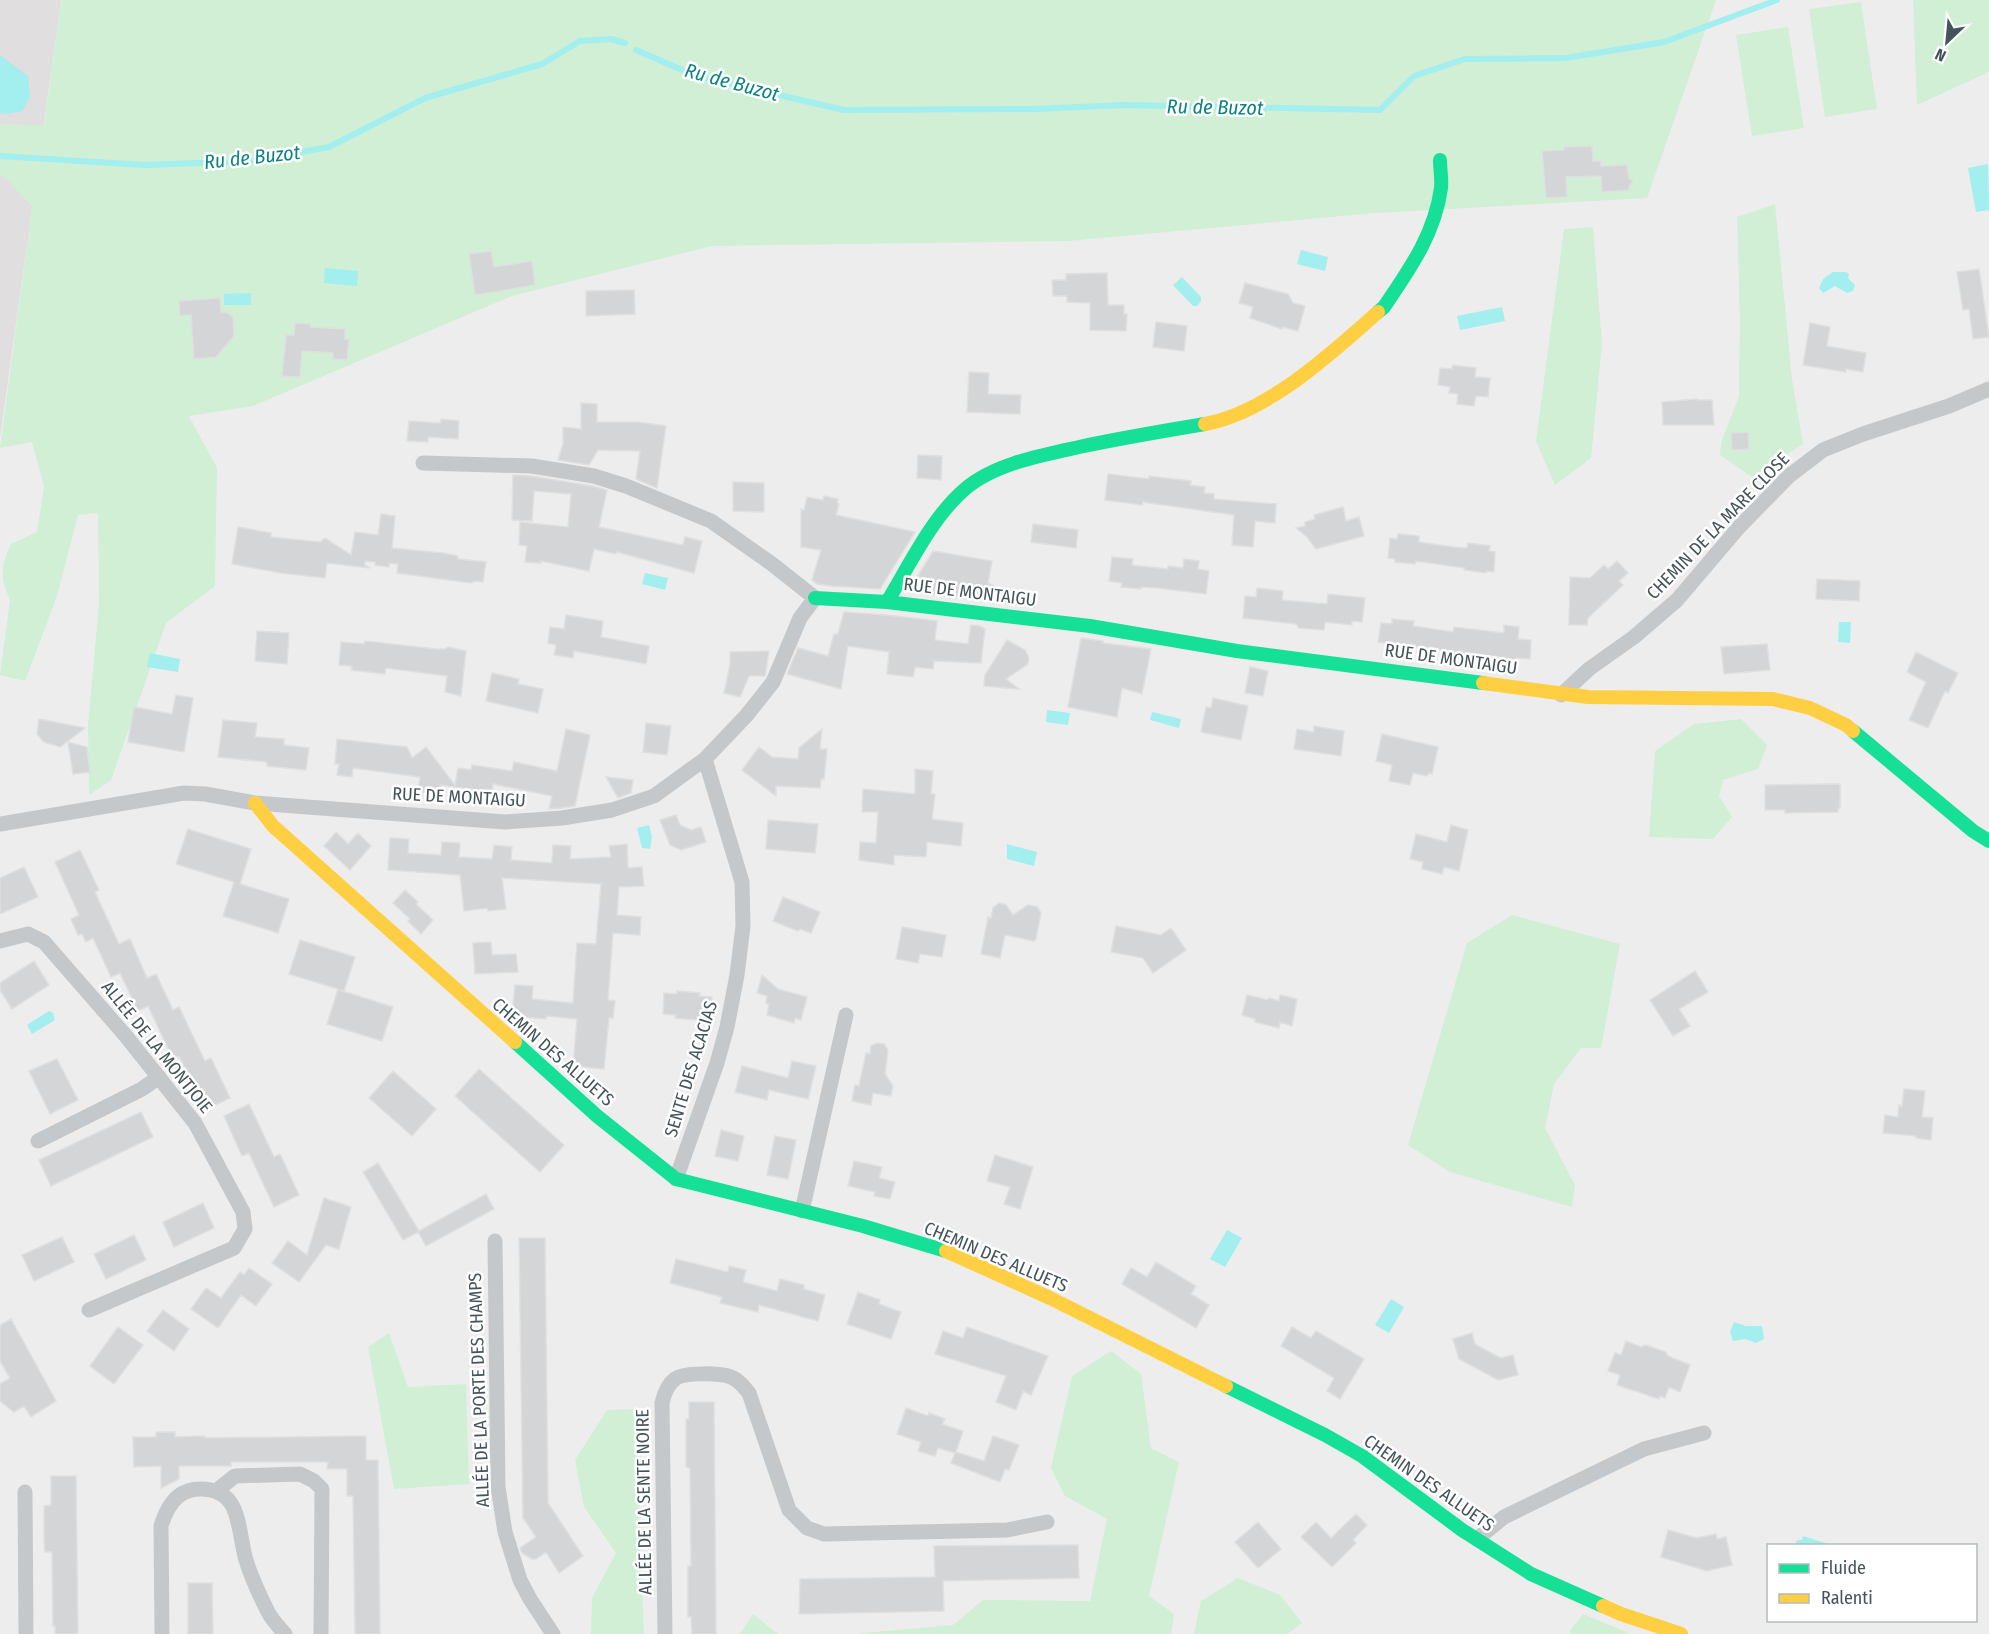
<svg xmlns="http://www.w3.org/2000/svg" width="1989" height="1634" viewBox="0 0 1989 1634" font-family="'Fira Sans Condensed',sans-serif">
	<style>
		.education { fill: #e0dedf }
		.green { fill: #d0efd5 }
		.water { fill: #a3eeee }
		.lines { fill: none; stroke-linecap: round; stroke-linejoin: round }
		.stream { stroke: #a3eeee; stroke-width: 6 }
		.building { fill: #d4d5d6; stroke: #dfdfe0; stroke-width: 1.5 }
		.street { stroke: #c4c8ca; stroke-width: 15 }
		.fast { stroke: #16e098; stroke-width: 14 }
		.slow { stroke: #ffcf43; stroke-width: 14 }
		.labels { text-anchor: middle; stroke-width: 5; stroke-linejoin: round; paint-order: stroke }
		.street-label { font-size: 18px; fill: #44545a; stroke: #fff }
		.water-label { font-size: 20px; font-style: italic; fill: #0a8384; stroke: #fff }
	</style>
	<rect width="100%" height="100%" fill="#eeeded"/>
	<path class="education" d="M0,0H61L0,438Z"/>
	<path class="green" d="M61,0H1716L1647,198L1375,213L1068,241L712,246L512,296L253,406L189,416L217,468L215,586L166,623L111,780L89,795L88,725L99,604L98,513L78,515L57,596L25,681L0,675L10,600C0,576 0,569 11,544L37,532L44,486L32,442L0,448L32,207L5,177L0,175V124L44,125Z
		M1913,0H1989V72L1917,105Z
		M1861,2L1877,109L1825,117L1809,9Z
		M1788,27L1804,128L1752,136L1736,35Z
		M1775,204L1792,379L1803,444L1752,477L1720,455L1722,440L1739,396L1740,319L1737,217Z
		M1593,227L1602,344L1591,458L1555,485L1536,441L1564,229Z
		M1741,719L1767,745L1758,769L1723,780L1719,796L1732,817L1713,839L1649,837L1655,751L1694,724Z
		M1512,915L1620,944L1601,1048H1581L1554,1084L1545,1128L1575,1185L1572,1207L1450,1172L1408,1145L1467,943Z
		M389,1333L408,1387L466,1384L469,1484L394,1489L368,1347Z
		M1111,1351L1141,1374L1151,1448L1179,1462L1149,1596L1174,1614L1171,1634H853L953,1625L983,1600L1090,1601L1107,1519L1065,1496L1051,1468L1072,1376Z
		M635,1409L644,1634H591L592,1598L616,1553L584,1507L575,1460L607,1410Z
		M1238,1578L1280,1595L1302,1623L1288,1634H1194L1201,1601Z
		M753,1614L778,1634H740Z
		M1583,1614L1631,1634H1571L1569,1632Z"/>
	<path class="water" d="M0,55L28,76L30,97L22,111L7,114L0,113Z
		M1988,164L1989,210L1976,212L1968,168Z
		M1301,250L1328,257L1325,271L1297,264Z
		M325,268L358,271L357,286L324,283Z
		M1833,272H1846L1849,274L1848,278L1855,285L1853,291L1847,293L1835,286L1823,293L1819,288L1823,279Z
		M1182,277L1201,297V301L1197,306H1193L1173,285Z
		M251,293V305H224V294Z
		M1502,307L1505,321L1460,330L1457,316Z
		M645,573L668,578L665,590L642,584Z
		M1839,622H1851L1850,643L1838,642Z
		M150,653L180,659L178,672L147,667Z
		M1047,710L1070,713L1068,725L1046,722Z
		M1152,712L1181,719L1179,728L1150,720Z
		M649,825L652,837L650,849L642,848L637,828Z
		M1007,844L1037,852L1034,866L1007,859Z
		M49,1011L53,1013L55,1020L32,1034L27,1025Z
		M1227,1230L1242,1238L1225,1267L1210,1259Z
		M1391,1299L1404,1307L1389,1333L1375,1325Z
		M1734,1322L1746,1326H1762L1764,1339L1756,1343L1745,1339L1733,1341L1730,1332Z
		M1803,1536L1832,1545H1795L1797,1540H1802Z"/>
	<g class="lines">
		<path class="stream" d="M636,50L696,76L844,110L1034,109L1124,105L1380,110L1414,76L1465,59L1566,58L1664,42L1777,0
			M0,156L145,165L251,161L329,147L425,98L542,64L580,41L611,39L625,43"/>
	</g>
	<path class="building" d="M1592,146L1593,161H1601V166L1627,165L1629,178L1633,182L1629,186V190L1602,192L1601,176L1566,177L1567,197L1546,198L1542,151L1564,150V147Z
		M491,251L494,267L532,261L535,285L475,295L469,254Z
		M1979,269L1989,337L1973,339L1969,309L1963,310L1957,272Z
		M1107,273L1108,305H1124V314H1127L1126,331L1090,330V303L1067,302V296H1053L1052,280H1066V274Z
		M1245,283L1288,294L1293,303L1305,306L1298,331L1283,327L1282,329L1250,318L1253,307L1239,303Z
		M634,290L635,314L586,316V291Z
		M220,298L221,312H226L233,317L234,336L216,357L194,359L191,315L180,316L179,301Z
		M1156,322L1187,326L1184,351L1153,347Z
		M295,323L310,324L311,327L345,329V339H349L347,360L333,359V353L302,351L300,377L282,376L286,335H294Z
		M1810,323L1830,327L1827,346L1866,353L1863,372L1846,369V372L1803,365Z
		M1453,365L1476,368L1475,377L1490,378L1488,397L1476,396L1474,406L1457,404L1458,394L1449,393L1450,387L1438,385L1440,368L1452,369Z
		M969,372L989,373L988,394L1021,395L1020,414L967,412Z
		M1697,399L1698,400H1712L1714,425H1663L1662,402Z
		M581,403L597,404V422H637L666,426L657,488L636,479L640,451L598,450L589,465L558,460L563,444V427L581,429Z
		M441,419L459,421L458,439L428,437V442L407,441L409,421L440,423Z
		M1748,432L1749,449L1732,450L1731,433Z
		M918,455L942,456L941,480L917,478Z
		M1108,474L1149,479V476L1191,481L1190,485L1205,487L1204,493L1214,494V499L1276,504L1275,523L1255,521L1253,547L1232,545L1234,515L1143,502L1142,505L1105,500Z
		M513,475L531,476L592,486L607,490L599,527L683,545L685,537L702,541L694,573L617,552L616,554L594,549L589,571L541,561V563L525,562L527,546L519,545L520,522L568,527L571,494L534,491L532,521L512,520Z
		M733,482L764,483V512L733,511Z
		M824,496L838,499L837,504H839L836,515L915,532L880,589L832,586L817,584L812,580L821,550L801,547V509L804,510L807,497L823,500Z
		M1343,507L1346,521L1359,517L1364,536L1316,549L1307,537L1296,528L1305,526V522L1315,519L1314,515Z
		M381,514L395,516L392,548L443,553L458,556V559L486,562L483,582L475,581L471,583L397,573L398,564L389,563V567L375,565V562L365,561V565L370,568L327,563L325,578L281,573L232,564L238,527L271,533V537L320,542L325,538L351,555L355,532L378,535Z
		M1033,524L1078,530L1076,548L1031,542Z
		M1398,534L1419,536V542L1453,547L1467,548L1468,543L1490,546L1489,551L1495,552L1494,572L1486,571V573L1464,570L1465,568L1416,561L1415,564L1395,562V559L1388,558L1390,538L1397,539Z
		M933,551L992,561L988,583L1007,593L1036,597L1035,607L908,592Z
		M1112,557L1133,559L1132,565L1168,569V566L1183,568L1184,559L1199,561L1198,569L1209,571L1206,594L1158,588L1141,587V589L1121,587L1122,583L1109,581Z
		M1617,561L1628,573L1619,581L1623,585L1588,618L1587,625H1569L1570,577L1590,578L1604,565L1608,569Z
		M1817,579L1860,581L1859,601L1816,599Z
		M1257,588L1283,591L1282,600L1327,604L1328,594L1365,598L1362,622L1352,621V625L1325,622L1324,630L1299,628L1296,624L1243,618L1245,596L1256,597Z
		M844,612L886,615L937,621L935,640L968,644L971,625L980,626L985,629L981,663L934,661L933,669L915,667L913,677L887,674L889,652L848,646L841,689L787,674L798,648L828,656L834,634H838Z
		M566,615L603,621L601,637L649,646L646,664L574,651L573,658L554,655L556,645L548,643L550,627L564,629Z
		M1392,619L1414,621L1413,626L1453,632L1454,627L1504,633V625L1519,627L1518,639L1531,640L1530,659L1516,658L1514,674H1513L1501,673L1502,657L1472,654L1471,657L1450,654V651L1410,646V649L1389,647V644L1378,642L1381,623L1392,624Z
		M257,631L289,633L287,664L255,661Z
		M1081,638L1103,641L1102,643L1151,649L1142,694L1122,688L1117,717L1068,707Z
		M1007,640L1025,650L1029,658L1028,664L1006,679L1019,689L984,686L985,675Z
		M365,641L436,649H445L448,647L466,651L461,696L445,692L447,676L386,668L385,674L351,670L352,666L339,665L341,642L364,644Z
		M1767,644L1770,670L1724,674L1721,647Z
		M769,651L765,676H749L740,697L724,693L730,665V652Z
		M1916,652L1958,673L1948,693L1945,691L1928,728L1909,720L1926,682L1907,672Z
		M1250,667L1268,671L1263,696L1245,693Z
		M492,673L519,679L518,684L543,689L538,713L486,701Z
		M176,695L193,698L184,752L128,742L134,707L172,714Z
		M1213,698L1248,706L1241,740L1201,732L1206,707L1211,708Z
		M39,719L85,728L60,747L44,742L37,734Z
		M223,720L257,723L255,737L284,739V745L309,748L306,770L267,766V762L218,757Z
		M646,723L671,726L667,755L643,752Z
		M1314,726L1344,731L1341,756L1294,749L1297,729L1314,732Z
		M566,729L590,735L575,806L561,808L549,809L552,796L493,784L492,792L441,785L439,794L418,792L420,777L353,768L352,777L337,775L339,764H335L337,739L407,747L412,758L426,747L455,785L458,768L471,770L472,765L512,771L514,762L557,771Z
		M822,729L820,749H827L824,779H821L820,788L776,786V796L742,770L759,747L772,757L798,759L799,748Z
		M1382,734L1438,747L1432,774L1429,773L1427,776L1413,773L1410,785L1389,781L1392,765L1376,761Z
		M68,742L87,747L90,772L73,774Z
		M915,769L933,771L931,794H935L932,819L963,823L961,846L927,842L926,857L894,855V865L859,860L860,842L876,843L878,812H862L863,789L915,794Z
		M606,777L633,780L631,793L618,798Z
		M1840,784V808H1838V812L1785,813V810H1765V785Z
		M676,815L680,825L691,830L701,827L706,842L681,850L670,845L660,820Z
		M768,820L818,824L815,853L766,849Z
		M1451,825L1468,830L1459,871L1444,867L1442,874L1422,869L1423,862L1410,859L1416,834L1447,842Z
		M188,829L251,849L240,884L289,899L278,933L223,916L234,882L176,864Z
		M336,832L348,844L358,833L371,846L350,870L324,846Z
		M390,838L409,839L408,853L441,855L442,842L460,843L459,857L492,859L494,845L512,847L511,860L552,863L553,845L571,846L570,859L611,857L609,846L627,844L628,868L642,867L644,886L619,887L617,915L641,917L640,935L613,933L608,1000L615,1001L613,1018H609L604,1069L573,1066L577,1019L547,1016L546,1019L512,1016L515,985L533,986L532,999L573,1003L577,943L596,944L601,884L502,878L506,909L488,911L487,908L464,911L460,875L388,870Z
		M80,850L99,890L95,892L119,944L130,939L147,978L156,974L173,1010L179,1007L205,1061L211,1058L230,1098L205,1110L179,1056L173,1059L148,1006L138,1011L120,973L111,977L93,938L86,942L82,934L78,935L71,919L79,915L55,862Z
		M24,867L38,897L0,914V878Z
		M405,890L418,902L416,904L433,920L421,934L408,921L410,919L393,903Z
		M783,897L820,912L811,933L800,929L798,931L773,921Z
		M999,903L1006,905L1013,915L1028,905L1037,907L1041,913L1036,939L1034,941L1005,935L1000,958L981,954L988,917L991,918L993,908Z
		M1116,926L1161,935L1171,928L1186,950L1153,973L1143,958L1111,952Z
		M902,927L946,935L942,957L920,954L918,963L896,959Z
		M300,940L355,957L344,991L339,990L393,1007L382,1041L327,1024L338,989L289,974Z
		M491,942L492,955L516,954L518,972L475,974L473,943Z
		M34,961L49,985L12,1009L0,990V983Z
		M1695,971L1708,992L1679,1009L1690,1026L1673,1036L1650,1000Z
		M762,975L778,989L807,997L801,1020L795,1018L794,1023L767,1015L769,1004L766,1003L767,996L757,993Z
		M677,991L700,993L699,996L712,997L710,1018L697,1017V1020L675,1018L676,1015L663,1014L664,993L677,994Z
		M1247,995L1268,1000L1269,998L1279,1001L1280,995L1297,999L1292,1026L1280,1022L1279,1028L1255,1022V1019L1242,1015Z
		M877,1043L884,1044L888,1050L885,1074L893,1086L891,1096L873,1093L871,1105L852,1101L855,1085L859,1086L866,1053L870,1054L871,1046Z
		M57,1059L78,1100L50,1114L29,1071Z
		M792,1061L816,1066L808,1099L769,1090L767,1100L735,1092L742,1066L788,1078Z
		M479,1069L564,1145L540,1172L455,1096Z
		M393,1071L436,1109L412,1136L369,1098Z
		M1904,1089L1925,1091L1922,1117L1933,1118L1931,1140L1916,1138V1136L1883,1133L1885,1115L1898,1117L1899,1105L1902,1106Z
		M249,1104L274,1157L280,1154L299,1195L274,1207L249,1153L242,1156L224,1116Z
		M141,1112L153,1137L51,1186L39,1160Z
		M721,1130L744,1136L738,1161L715,1156Z
		M775,1136L796,1140L788,1179L767,1175Z
		M995,1155L1033,1167L1020,1209L1004,1204L1010,1187L987,1181Z
		M854,1161L882,1167L879,1178L895,1182L890,1199L874,1196L875,1192L848,1186Z
		M378,1163L419,1231L486,1194L494,1209L426,1246L418,1232L403,1240L363,1172Z
		M324,1198L351,1207L339,1249L326,1245L299,1282L272,1263L288,1241L307,1255Z
		M203,1203L214,1228L174,1247L163,1222Z
		M134,1235L146,1260L106,1279L94,1254Z
		M62,1237L74,1262L34,1281L22,1255Z
		M519,1238H545L548,1503L583,1556L559,1573L546,1552L536,1559H532L522,1553L520,1548L536,1537L523,1518Z
		M676,1259L728,1272L729,1266L746,1270L743,1282L777,1291L780,1279L804,1285V1289L825,1295L818,1321L759,1305L758,1312L720,1303L722,1297L670,1283Z
		M1156,1262L1196,1286L1191,1294L1209,1305L1196,1328L1122,1284L1131,1268L1147,1277Z
		M249,1268L272,1284L256,1306L241,1295L218,1328L191,1309L206,1288L221,1298L240,1272L244,1275Z
		M858,1292L880,1300L879,1304L901,1312L891,1339L847,1324Z
		M163,1310L189,1329L174,1351L147,1331Z
		M11,1319L56,1401L31,1417L24,1406L14,1412L0,1401V1384L10,1378L0,1361V1325Z
		M118,1327L143,1345L114,1384L90,1366Z
		M967,1327L1048,1356L1031,1395L1023,1391L1016,1410L996,1402L1006,1376L935,1354L943,1331L963,1338Z
		M1292,1327L1311,1338L1316,1331L1364,1359L1340,1399L1327,1391L1334,1378L1281,1346Z
		M1472,1333L1475,1344L1493,1354L1501,1358L1513,1355L1518,1375L1498,1380L1459,1359L1453,1339Z
		M1626,1341L1641,1347L1646,1345L1666,1352L1668,1356L1690,1365L1680,1392L1669,1387L1665,1398L1660,1396L1659,1399L1617,1385L1620,1375L1608,1371L1615,1353L1621,1355Z
		M689,1402H714L716,1634H692L691,1617H688V1566H691L690,1468L686,1467V1419H689Z
		M906,1408L928,1416L929,1413L945,1419L942,1424L963,1431L956,1452L984,1461L993,1436L1019,1445L1009,1470L1005,1469L1000,1482L951,1463L955,1453L938,1448L935,1456L918,1451L921,1442L897,1434Z
		M156,1432H175V1437L205,1436V1438L366,1436V1460H378L380,1634H355L353,1496H347V1469H327L328,1462H231V1466H179V1479L161,1488V1466L134,1467L133,1437H156Z
		M51,1476H76L78,1634H55V1626H53L52,1552H45L44,1539V1506L51,1505Z
		M1356,1514L1367,1525L1353,1540L1356,1543L1332,1567L1301,1537L1316,1522L1331,1538Z
		M1258,1522L1281,1549L1258,1568L1235,1542Z
		M1668,1530L1697,1538L1716,1534L1717,1539L1726,1537L1732,1565L1707,1571L1661,1557Z
		M1078,1545L1079,1578L943,1581L944,1611L799,1614L800,1579L935,1577L934,1546Z
		M188,1583H212L213,1634H188Z"/>
	<g class="lines">
		<path class="street" d="M1561,695L1589,669L1634,637L1677,600L1740,526L1789,476L1823,450L1863,434L1949,406L1989,389
			M0,824L184,793L205,794L255,803L505,822L562,818L612,810L654,796L705,759L746,716L773,682L800,618L815,598L772,564L711,521L626,486L594,476L532,466L423,463
			M0,941L28,934L44,942L125,1035L195,1123L243,1212L245,1229L234,1248L89,1310
			M38,1141L142,1089L159,1077
			M676,1179L717,1063L727,1027L737,975L743,926L742,882L705,759
			M802,1211L846,1015
			M495,1241L498,1487L505,1532L520,1580L530,1599L553,1634
			M216,1491L235,1476L300,1474L314,1481L322,1489L321,1634
			M25,1492L26,1634
			M1477,1539L1504,1517L1644,1449L1704,1433
			M162,1634L161,1526C169,1500 182,1485 211,1490C217,1491 226,1496 230,1502C240,1515 241,1544 246,1560C251,1577 260,1596 268,1612C272,1620 279,1627 285,1634
			M665,1634L662,1403C664,1394 667,1385 675,1379C684,1372 721,1373 731,1377C739,1380 744,1387 749,1393L789,1510L807,1528L824,1534L1007,1530L1047,1522"/>
		<path class="fast" d="M1378,312L1384,307C1409,270 1435,234 1441,188C1442,179 1440,169 1440,160
			M815,598L887,602L1090,626L1237,651L1483,683
			M887,602C909,566 932,517 965,489C994,464 1042,455 1079,447C1121,438 1163,431 1205,424
			M1853,731L1973,831L1989,841
			M515,1042L597,1116L676,1179L863,1226L946,1251
			M1226,1386L1325,1435L1362,1456L1462,1530L1531,1574L1603,1606"/>
		<path class="slow" d="M1205,424C1267,413 1332,353 1378,312
			M1483,683L1588,697L1773,699L1810,708L1846,725L1853,731
			M255,803L273,826L515,1042
			M946,1251L1050,1298L1226,1386
			M1603,1606L1621,1614L1681,1634"/>
	</g>
	<g class="labels">
		<g class="street-label">
			<text transform="translate(1718 526) rotate(-46)" y="6">CHEMIN DE LA MARE CLOSE</text>
			<text transform="translate(970 592) rotate(7)" y="6">RUE DE MONTAIGU</text>
			<text transform="translate(1451 659) rotate(8)" y="6">RUE DE MONTAIGU</text>
			<text transform="translate(459 797) rotate(3)" y="6">RUE DE MONTAIGU</text>
			<text transform="translate(157 1047) rotate(51)" y="6">ALLÉE DE LA MONTJOIE</text>
			<text transform="translate(553 1052) rotate(41)" y="6">CHEMIN DES ALLUETS</text>
			<text transform="translate(691 1069) rotate(-73)" y="6">SENTE DES ACACIAS</text>
			<text transform="translate(996 1257) rotate(23)" y="6">CHEMIN DES ALLUETS</text>
			<text transform="translate(479 1390) rotate(-92)" y="6">ALLÉE DE LA PORTE DES CHAMPS</text>
			<text transform="translate(1429 1483) rotate(35)" y="6">CHEMIN DES ALLUETS</text>
			<text transform="translate(644 1502) rotate(-91)" y="6">ALLÉE DE LA SENTE NOIRE</text>
		</g>
		<g class="water-label">
			<text transform="translate(732 82) rotate(15)" y="7">Ru de Buzot</text>
			<text transform="translate(1215 107) rotate(1)" y="7">Ru de Buzot</text>
			<text transform="translate(252 157) rotate(-6)" y="7">Ru de Buzot</text>
		</g>
	</g>
	<rect x="1767" y="1544" width="210" height="78" fill="#ffffff" stroke="#b4bbbd" stroke-width="1.5"/>
	<rect x="1779" y="1564" width="30" height="9" fill="#16e098" stroke="#b4bbbd" stroke-width="1.5"/>
	<text x="1821" y="1574" font-size="18" fill="#44545a">Fluide</text>
	<rect x="1779" y="1594" width="30" height="9" fill="#ffcf43" stroke="#b4bbbd" stroke-width="1.5"/>
	<text x="1821" y="1604" font-size="18" fill="#44545a">Ralenti</text>
	<g transform="translate(1947 42) rotate(206)" stroke="#ffffff" stroke-width="4.5" paint-order="stroke">
	<path d="M0-4.5L10 22L0 15L-10 22Z" fill="#44545a"/>
	<text y="-9" font-size="16" font-weight="bold" text-anchor="middle" fill="#44545a">N</text>
	</g>
</svg>
